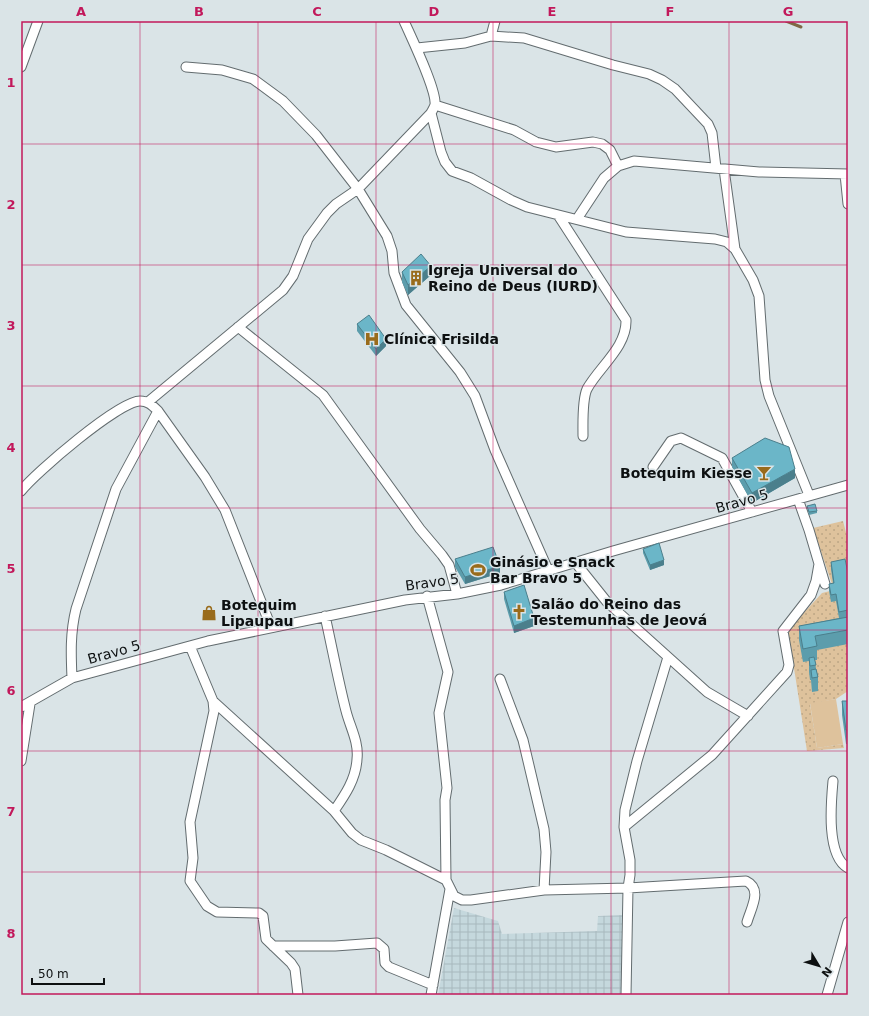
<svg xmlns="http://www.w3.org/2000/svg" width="869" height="1016" viewBox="0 0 869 1016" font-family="'DejaVu Sans',sans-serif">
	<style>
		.industrial { fill: url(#industrial-grid) }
		.grass { fill: url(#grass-dots) }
		.pitch { fill: #dec29c }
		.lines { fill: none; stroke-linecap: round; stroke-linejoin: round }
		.stream { stroke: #7e6845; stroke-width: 3 }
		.street-casing { stroke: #636c6f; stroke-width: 11 }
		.street { stroke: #fff; stroke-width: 9 }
		.wall { fill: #5c9dac }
		.shaded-wall { fill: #4b7f8c }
		.building { fill: #6bb6c8; stroke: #4b7f8c }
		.grid { fill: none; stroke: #c2185b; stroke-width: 1; stroke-opacity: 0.55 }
		.labels { text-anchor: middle; stroke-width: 3; stroke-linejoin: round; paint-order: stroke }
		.poi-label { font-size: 14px; font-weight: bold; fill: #0d1011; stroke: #dae4e7; text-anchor: start }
		.street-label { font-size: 14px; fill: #0d1011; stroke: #dae4e7 }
		.neatline { fill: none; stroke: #c2185b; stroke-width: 1.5 }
		.grid-label { font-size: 13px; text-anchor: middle; font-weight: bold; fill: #c2185b }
	</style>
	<defs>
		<pattern id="industrial-grid" width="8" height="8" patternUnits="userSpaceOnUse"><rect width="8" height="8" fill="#c5d8dd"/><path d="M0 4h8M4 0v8" fill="none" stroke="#a8b8bd"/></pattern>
		<pattern id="grass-dots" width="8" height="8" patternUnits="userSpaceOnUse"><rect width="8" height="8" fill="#dec29c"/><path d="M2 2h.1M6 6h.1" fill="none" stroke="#bda685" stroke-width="1.8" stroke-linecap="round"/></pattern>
	</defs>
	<rect width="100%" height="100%" fill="#dae4e7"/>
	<path class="industrial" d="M454,908L498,921L502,934L597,931L598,916L624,915L622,995H438Z"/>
	<path class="grass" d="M843,521L848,540V691L836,699L810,704L817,748L843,744L844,748L807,751L788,630L822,593L834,590L813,528Z"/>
	<path class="pitch" d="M836,699L843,744L817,748L810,703Z"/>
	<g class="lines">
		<path class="stream" d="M786,21L801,27"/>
		<g class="street-casing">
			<path id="street" d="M491,36L495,21
				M417,48L465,43L491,36L524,38L613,65L649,74L662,80L675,89L708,124L712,133L716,168
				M21,67L38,21
				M186,67L222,70L253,79L283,101L316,135L358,189L387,236L392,251L394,273L406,305L460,372L475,396L495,450L548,570
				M435,105L514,130L536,142L556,147L593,142L602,144L610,150L618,166
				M431,113L441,152L445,162L452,171L471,178L511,200L527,207L626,232L715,239L727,242L735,249L753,280L759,296L765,380L769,396L809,495
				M724,169L735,249
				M845,174L848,204
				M558,215L626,320C627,347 599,367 587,389C582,400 583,423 583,436
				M577,219L604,178L618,166L634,161L759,172L848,174
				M238,327L323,395L420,529L442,555L449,565L457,594
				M148,402L283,290L293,276L308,239L327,213L336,204L358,189L431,113C432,111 434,108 435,105C437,90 411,37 404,21
				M653,467L671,441L681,438L722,458L752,512
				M21,491C35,473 119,401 140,401C148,401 152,405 158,411L205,477L225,510L271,627
				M798,499L809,530L825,584
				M575,562L607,602L707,692L748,716
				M427,596L448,672L439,713L447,788L445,800L446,880L454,896L462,900H471L544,890L628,888L746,881C763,889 751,908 747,922
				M325,616C332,647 338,680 346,711C350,727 359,742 357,759C356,779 345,795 334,811
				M190,646L213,701L214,711L190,822L193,858L190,881L207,906L217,912L259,913L263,916L266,939L291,963L295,969L298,995
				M72,678C71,655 70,633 76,609L116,489L158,411
				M500,679L523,740L544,829L546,852L544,890
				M213,701L334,811L352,833L361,840L386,850L446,880
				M21,707L72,678L208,641L405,600L457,594L501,585L613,551L848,485
				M21,761L30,704
				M833,781C831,803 826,856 848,868
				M624,827L712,755L787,672L789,665L783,631L811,595L816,581L819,564
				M273,946H335L377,943L384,949L385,963L389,967L433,985
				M431,995L450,889
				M626,995L628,888L630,875V860L624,827L625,810L637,761L668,657
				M827,995L848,922"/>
		</g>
		<use href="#street" class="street"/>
	</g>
	<path class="wall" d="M402,272L431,275L408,295L402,282Z
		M357,324L386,346L376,356L357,331Z
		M732,458L795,478L752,503L732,467Z
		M807,506L817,511V513L809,515Z
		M643,549L664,565L650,570L643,553Z
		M455,559L500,573L465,584L455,567Z
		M831,562L848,573V644L817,650V660H815L816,669L818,677V691L812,692L811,680H810L809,672V661L803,662L799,640V626L839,618L836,601L831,602L829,591V584L833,583L831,569Z
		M504,592L534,626L514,633L504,599Z
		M842,701H848V744H846L842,715Z"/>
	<path class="shaded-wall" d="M431,266V275L408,295V285Z
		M386,339V346L376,356V349Z
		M795,469V478L752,503V493Z
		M664,560V565L650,570V565Z
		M500,566V573L465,584V577Z
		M534,618V626L514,633V626Z"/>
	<path class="building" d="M421,254L431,266L408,285L402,272Z
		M369,315L386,339L376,349L357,324Z
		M765,438L789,447L795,469L752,493L732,458Z
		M815,504L817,511L809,512L807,506Z
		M659,543L664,560L650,565L643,549Z
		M493,547L500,566L465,577L455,559Z
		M845,559L848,573V610L839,612L836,594L831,595L829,584L834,583L831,562Z
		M524,585L534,618L514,626L504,592Z
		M848,617V630L815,636L817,646L803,649L799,626Z
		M814,657L816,665L810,666L809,658Z
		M816,669L818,677L812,678L811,670Z
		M842,701H848V730H846Z"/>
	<path class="grid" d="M140,21V995M258,21V995M376,21V995M493,21V995M611,21V995M729,21V995M21,144H848M21,265H848M21,386H848M21,508H848M21,630H848M21,751H848M21,872H848"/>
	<defs>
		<g id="building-bare" transform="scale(1.2)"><path d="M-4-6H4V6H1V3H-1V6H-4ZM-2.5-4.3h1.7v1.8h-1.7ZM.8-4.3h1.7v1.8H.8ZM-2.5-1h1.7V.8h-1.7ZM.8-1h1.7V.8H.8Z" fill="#996b1b" stroke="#dae4e7" stroke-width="2.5" paint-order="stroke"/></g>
		<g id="hospital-bare" transform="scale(1.2)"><path d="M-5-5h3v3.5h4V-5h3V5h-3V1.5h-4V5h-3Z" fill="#996b1b" stroke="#dae4e7" stroke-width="2.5" paint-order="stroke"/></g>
		<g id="bar-bare" transform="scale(1.2)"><path d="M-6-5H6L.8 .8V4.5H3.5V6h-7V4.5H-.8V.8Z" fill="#996b1b" stroke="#dae4e7" stroke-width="2.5" paint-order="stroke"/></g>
		<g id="stadium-bare" transform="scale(1.2)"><path d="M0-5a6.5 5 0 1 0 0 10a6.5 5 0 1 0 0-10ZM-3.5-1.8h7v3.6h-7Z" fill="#996b1b" stroke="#dae4e7" stroke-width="2.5" paint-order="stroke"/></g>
		<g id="church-bare" transform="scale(1.2)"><path d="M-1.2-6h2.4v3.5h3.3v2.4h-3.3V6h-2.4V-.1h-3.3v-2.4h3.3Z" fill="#996b1b" stroke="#dae4e7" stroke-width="2.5" paint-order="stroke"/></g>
		<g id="shop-bare" transform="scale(1.2)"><path d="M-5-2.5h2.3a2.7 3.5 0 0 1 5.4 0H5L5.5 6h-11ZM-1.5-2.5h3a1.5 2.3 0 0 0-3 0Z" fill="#996b1b" stroke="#dae4e7" stroke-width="2.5" paint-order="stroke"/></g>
	</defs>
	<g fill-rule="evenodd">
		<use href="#building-bare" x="416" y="278"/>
		<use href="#hospital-bare" x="372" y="339"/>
		<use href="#bar-bare" x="764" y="473"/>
		<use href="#stadium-bare" x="478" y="570"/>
		<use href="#church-bare" x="519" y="612"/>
		<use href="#shop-bare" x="209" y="613"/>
	</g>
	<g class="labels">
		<g class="poi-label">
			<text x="428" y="275">Igreja Universal do<tspan x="428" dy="16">Reino de Deus (IURD)</tspan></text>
			<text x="384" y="344">Clínica Frisilda</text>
			<text x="752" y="478" text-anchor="end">Botequim Kiesse</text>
			<text x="490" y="567">Ginásio e Snack<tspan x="490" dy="16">Bar Bravo 5</tspan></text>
			<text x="531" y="609">Salão do Reino das<tspan x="531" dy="16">Testemunhas de Jeová</tspan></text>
			<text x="221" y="610">Botequim<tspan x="221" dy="16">Lipaupau</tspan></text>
		</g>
		<g class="street-label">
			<text transform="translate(742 501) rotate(-16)" y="5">Bravo 5</text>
			<text transform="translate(432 582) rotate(-8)" y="5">Bravo 5</text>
			<text transform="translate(114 652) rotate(-16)" y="5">Bravo 5</text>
		</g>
	</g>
	<rect width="869" height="1016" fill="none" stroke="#dae4e7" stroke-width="44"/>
	<g transform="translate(819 966) rotate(128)" stroke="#dae4e7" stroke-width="3" paint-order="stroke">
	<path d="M0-3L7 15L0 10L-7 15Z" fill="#0d1011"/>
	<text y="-6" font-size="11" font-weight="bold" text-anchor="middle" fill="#0d1011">N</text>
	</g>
	<path d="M32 978v6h72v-6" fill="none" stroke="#0d1011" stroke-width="2"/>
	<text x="38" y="978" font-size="12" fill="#0d1011" stroke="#dae4e7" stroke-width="3" paint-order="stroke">50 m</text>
	<rect x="22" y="22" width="825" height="972" class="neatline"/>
	<g class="grid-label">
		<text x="81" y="16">A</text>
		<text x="199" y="16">B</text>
		<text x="317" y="16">C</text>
		<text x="434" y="16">D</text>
		<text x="552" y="16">E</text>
		<text x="670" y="16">F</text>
		<text x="788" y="16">G</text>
		<text x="11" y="87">1</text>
		<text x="11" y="209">2</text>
		<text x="11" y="330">3</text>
		<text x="11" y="452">4</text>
		<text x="11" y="573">5</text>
		<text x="11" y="695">6</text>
		<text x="11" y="816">7</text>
		<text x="11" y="938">8</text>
	</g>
</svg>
